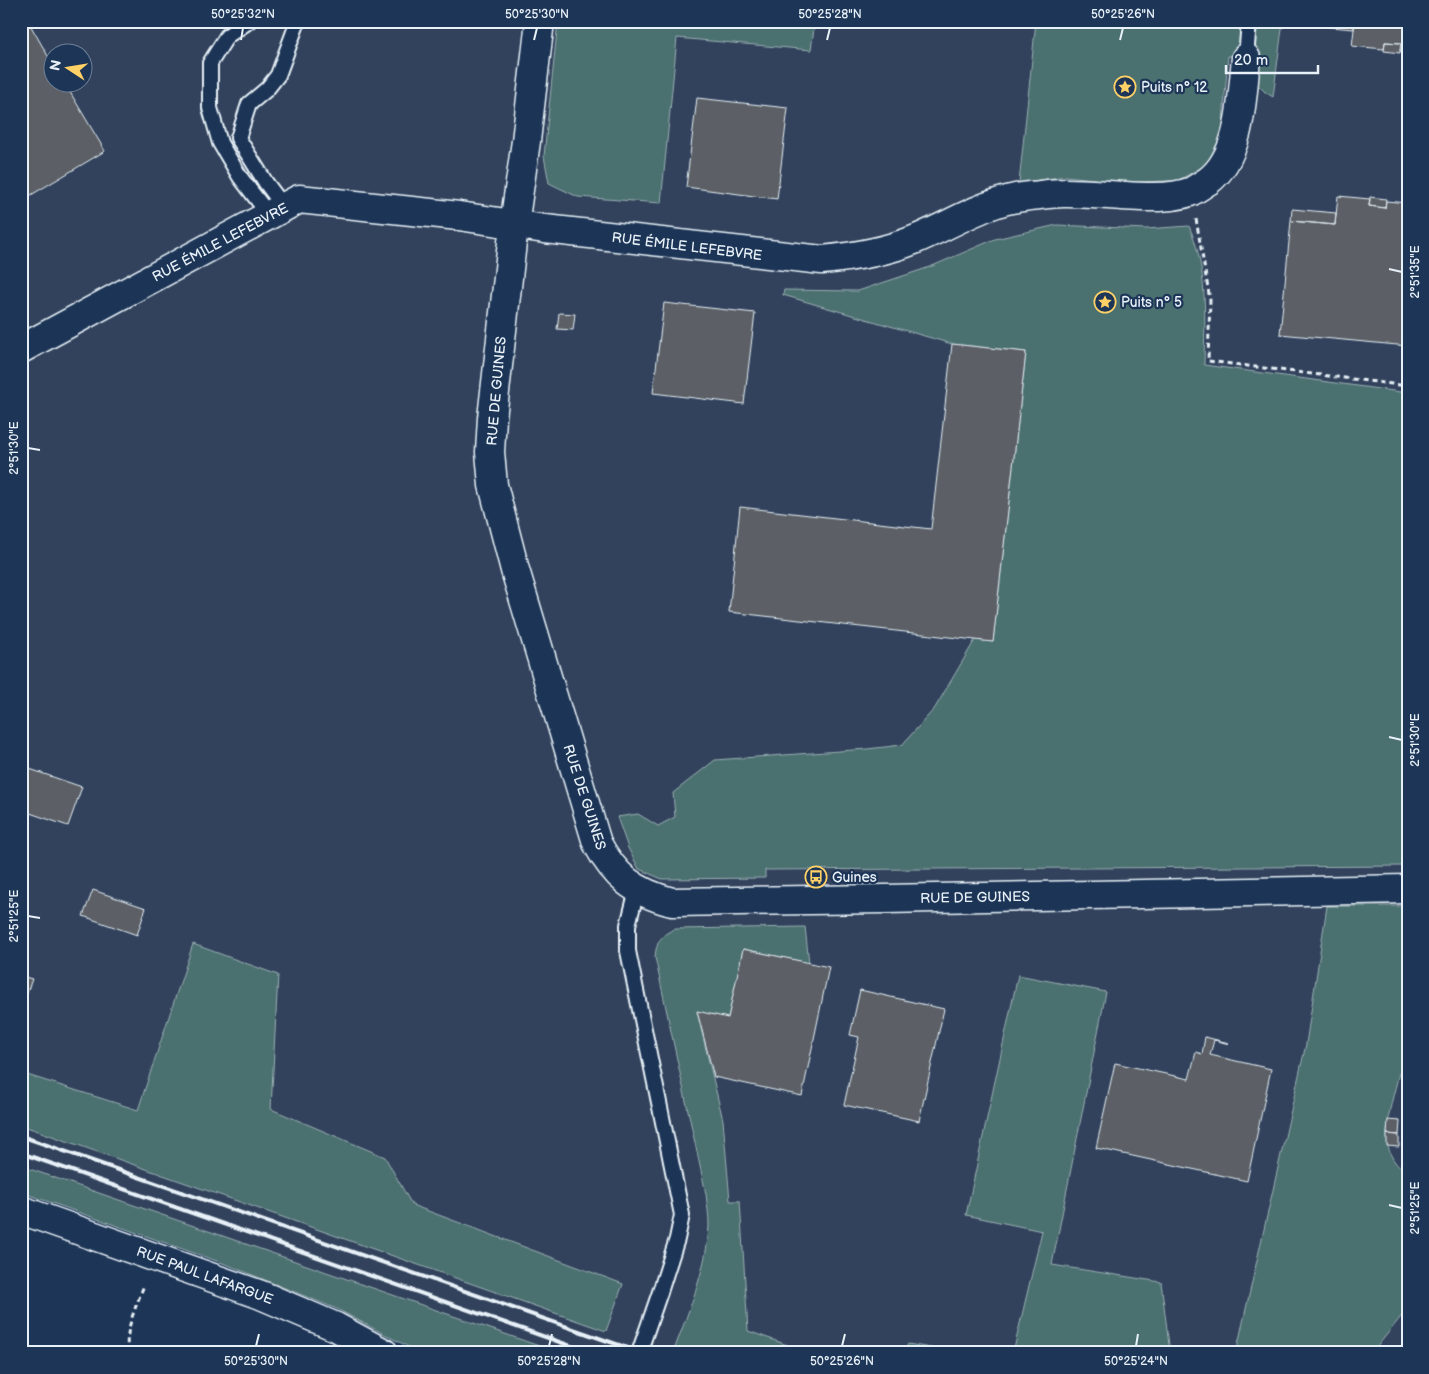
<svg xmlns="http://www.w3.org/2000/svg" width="1429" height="1374" viewBox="0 0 1429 1374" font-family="'Balsamiq Sans',sans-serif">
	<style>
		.built { fill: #30425c; fill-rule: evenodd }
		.green { fill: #4c6f70; stroke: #9ab0b4 }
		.building { fill: #5b6166; stroke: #e8f1f8 }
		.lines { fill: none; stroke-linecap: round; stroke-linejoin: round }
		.service-casing { stroke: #e8f1f8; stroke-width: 18 }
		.minor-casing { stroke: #e8f1f8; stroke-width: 31 }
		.path { stroke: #e8f1f8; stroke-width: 3; stroke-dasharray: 5 4; stroke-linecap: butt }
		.service { stroke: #1d3557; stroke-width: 14 }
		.minor { stroke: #1d3557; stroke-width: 28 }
		.rail { stroke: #e8f1f8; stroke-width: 4 }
		.service-bridge-casing { stroke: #e8f1f8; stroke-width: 18; stroke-linecap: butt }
		.service-bridge { stroke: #1d3557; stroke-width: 14 }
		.ticks { fill: none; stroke: #e8f1f8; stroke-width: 2 }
		.labels { text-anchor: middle; stroke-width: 4.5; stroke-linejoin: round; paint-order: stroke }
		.poi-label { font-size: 14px; fill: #e8f1f8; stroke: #1d3557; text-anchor: start }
		.street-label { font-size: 14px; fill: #e8f1f8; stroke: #1d3557 }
		.neatline { fill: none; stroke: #e8f1f8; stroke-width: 2 }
		.ticks-label { font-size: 12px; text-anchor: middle; fill: #e8f1f8 }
	</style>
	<rect width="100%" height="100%" fill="#1d3557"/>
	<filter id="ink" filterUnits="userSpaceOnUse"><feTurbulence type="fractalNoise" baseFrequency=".02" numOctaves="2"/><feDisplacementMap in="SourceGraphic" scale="10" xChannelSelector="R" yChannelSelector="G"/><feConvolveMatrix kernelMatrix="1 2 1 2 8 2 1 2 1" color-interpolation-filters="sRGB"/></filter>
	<g filter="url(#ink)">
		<path class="built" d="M21,21H1408V1353H559L21,1166ZM52,52H82V82H52Z"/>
		<path class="green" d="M558,21H815L811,50L677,38L661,203L578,197L549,183L544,156Z
			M1036,21H1283L1273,97L1265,92L1258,85L1257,58L1228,56L1222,134L1206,165L1177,181L1122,182L1066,176L1019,183Z
			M1057,225L1146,229L1189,226C1208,269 1205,319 1204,365L1408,393V866L765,870V878L662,879L639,869L628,848L617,817L638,814L658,826L675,817L673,793L715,760L867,749L902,745L935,708L975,640L993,642L1026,352L952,344L783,295L784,290L858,291L930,267L995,239Z
			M1327,906H1408V1073H1399C1392,1104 1372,1154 1408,1173V1308L1372,1353H1236L1306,1044Z
			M805,927L809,963L743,949L728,1018L697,1012L723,1120L730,1201H740L748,1331L810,1353H673C688,1312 707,1269 709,1225C709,1215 707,1204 706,1194L655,957C656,943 661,934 675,929Z
			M193,944L278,975L271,1109L385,1157L412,1205L623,1284L606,1331L21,1125V1073L138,1110Z
			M1018,975L1106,992L1052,1265L1161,1282L1170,1353H1013L1042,1231L966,1215Z
			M21,1166L485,1327L559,1353H420L337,1309L228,1265L21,1192Z
			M908,1344L959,1353H903Z"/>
		<path class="building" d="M21,21H28L52,63V82H64L105,151L21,201Z
			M1309,21H1354V29L1309,25Z
			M1355,21H1408V51H1400L1401,43L1385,42L1384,49L1352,46Z
			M1385,42L1401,43L1400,53L1384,51Z
			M697,98L788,108L777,199L686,187Z
			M1338,196L1370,199L1369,206L1385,208L1386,201L1408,203V346L1280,334L1291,221L1335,225Z
			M1370,197L1386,199L1385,208L1369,206Z
			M1292,209L1336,213L1335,225L1291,221Z
			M664,303L755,313L744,404L653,393Z
			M559,313L575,314L573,330L557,329Z
			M952,344L1026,352L993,642L729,612L740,507L931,529Z
			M21,766L82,787L68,826L21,810Z
			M93,890L146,908L137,935L83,916Z
			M743,949L829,967L802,1096L714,1077L697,1011L728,1018Z
			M21,976L32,979L21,1010Z
			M860,990L944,1009L919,1121L844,1105L859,1037L850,1035Z
			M1205,1037L1229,1043V1044L1214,1040L1210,1055L1271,1069L1247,1181L1096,1148L1115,1063L1189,1079L1196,1052L1202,1054Z
			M1388,1120L1400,1121L1399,1135L1387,1134Z
			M1387,1134L1399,1135V1147L1387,1146Z"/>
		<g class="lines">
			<g class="service-casing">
				<path id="service" d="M249,21L227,36L210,63V108L220,143L240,177L269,215
					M1246,58L1249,21
					M284,207L266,183L238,138L249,104L267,89L278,75L298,21
					M637,890L628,925V951L682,1215L677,1239L660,1292"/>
			</g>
			<g class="minor-casing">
				<path id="minor" d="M540,21L526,141L514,225L492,418L490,452L493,485L515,570L597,843C615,877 634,892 672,902L885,899L1408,889
					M21,349L299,199L459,216L545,229L822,260C854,257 884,252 914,240C953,224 987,200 1030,196C1041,195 1053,193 1064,193C1098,192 1163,204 1192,191C1198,188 1203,184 1208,181C1242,156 1242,96 1246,58
					M21,1210L261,1295L336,1327L384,1353"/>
			</g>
			<path class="path" d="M1196,219L1210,300L1208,361L1408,386
				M129,1353C122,1335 138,1302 144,1285"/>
			<use href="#service" class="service"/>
			<use href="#minor" class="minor"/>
			<path class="rail" d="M21,1136L642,1353
				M21,1153L591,1353"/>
			<g class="service-bridge-casing">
				<path id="service-bridge" d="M639,1353L660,1292"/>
			</g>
			<use href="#service-bridge" class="service-bridge"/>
		</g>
	</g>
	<path class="ticks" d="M241,40L243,28M534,40L537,28M827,40L830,28M1120,40L1123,28M1389,269L1402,272M28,448L40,450M1389,737L1402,740M28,916L40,918M1389,1205L1402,1208M256,1346L259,1334M549,1346L552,1334M842,1346L845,1334M1136,1346L1138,1334"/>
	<defs>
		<g id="sight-ring" transform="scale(1.125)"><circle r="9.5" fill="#1d3557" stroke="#ffd166" stroke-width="1.5"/><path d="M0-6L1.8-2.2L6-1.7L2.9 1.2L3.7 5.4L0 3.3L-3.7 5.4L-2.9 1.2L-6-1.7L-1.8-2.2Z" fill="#ffd166"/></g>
		<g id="bus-ring" transform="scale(1.125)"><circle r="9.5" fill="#1d3557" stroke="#ffd166" stroke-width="1.5"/><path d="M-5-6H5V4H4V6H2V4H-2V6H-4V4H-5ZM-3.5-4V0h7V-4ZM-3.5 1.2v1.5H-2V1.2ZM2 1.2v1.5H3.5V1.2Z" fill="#ffd166"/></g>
	</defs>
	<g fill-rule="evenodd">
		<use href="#sight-ring" x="1125" y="87"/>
		<use href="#sight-ring" x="1105" y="302"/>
		<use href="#bus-ring" x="816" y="877"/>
	</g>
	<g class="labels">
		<g class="poi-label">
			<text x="1141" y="92">Puits n° 12</text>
			<text x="1121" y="307">Puits n° 5</text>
			<text x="832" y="882">Guines</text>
		</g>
		<g class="street-label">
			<text transform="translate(220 242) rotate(-28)" y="5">RUE ÉMILE LEFEBVRE</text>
			<text transform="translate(687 246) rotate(7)" y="5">RUE ÉMILE LEFEBVRE</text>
			<text transform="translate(496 391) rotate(-85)" y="5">RUE DE GUINES</text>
			<text transform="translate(585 797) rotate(72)" y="5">RUE DE GUINES</text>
			<text transform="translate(975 897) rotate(-1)" y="5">RUE DE GUINES</text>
			<text transform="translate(205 1275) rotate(20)" y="5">RUE PAUL LAFARGUE</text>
		</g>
	</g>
	<rect width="1429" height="1374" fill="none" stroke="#1d3557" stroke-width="55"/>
	<g transform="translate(68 68) rotate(282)"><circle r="24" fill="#1d3557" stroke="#6e8097"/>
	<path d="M0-4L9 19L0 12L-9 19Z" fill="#ffd166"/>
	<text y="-8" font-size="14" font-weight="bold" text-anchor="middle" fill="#e8f1f8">N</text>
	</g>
	<path d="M1226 65v8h92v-8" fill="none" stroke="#e8f1f8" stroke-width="2.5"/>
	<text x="1234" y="65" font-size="15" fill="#e8f1f8" stroke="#1d3557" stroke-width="4" paint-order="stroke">20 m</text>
	<rect x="28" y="28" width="1374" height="1318" class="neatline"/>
	<g class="ticks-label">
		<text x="243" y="18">50°25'32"N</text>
		<text x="537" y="18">50°25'30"N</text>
		<text x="830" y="18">50°25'28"N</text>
		<text x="1123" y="18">50°25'26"N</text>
		<text transform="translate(1415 272) rotate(-90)" y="4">2°51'35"E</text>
		<text transform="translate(14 448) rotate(-90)" y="4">2°51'30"E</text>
		<text transform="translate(1415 740) rotate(-90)" y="4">2°51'30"E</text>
		<text transform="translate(14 916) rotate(-90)" y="4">2°51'25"E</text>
		<text transform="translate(1415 1208) rotate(-90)" y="4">2°51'25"E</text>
		<text x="256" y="1365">50°25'30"N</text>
		<text x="549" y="1365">50°25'28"N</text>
		<text x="842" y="1365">50°25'26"N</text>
		<text x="1136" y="1365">50°25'24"N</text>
	</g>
</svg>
